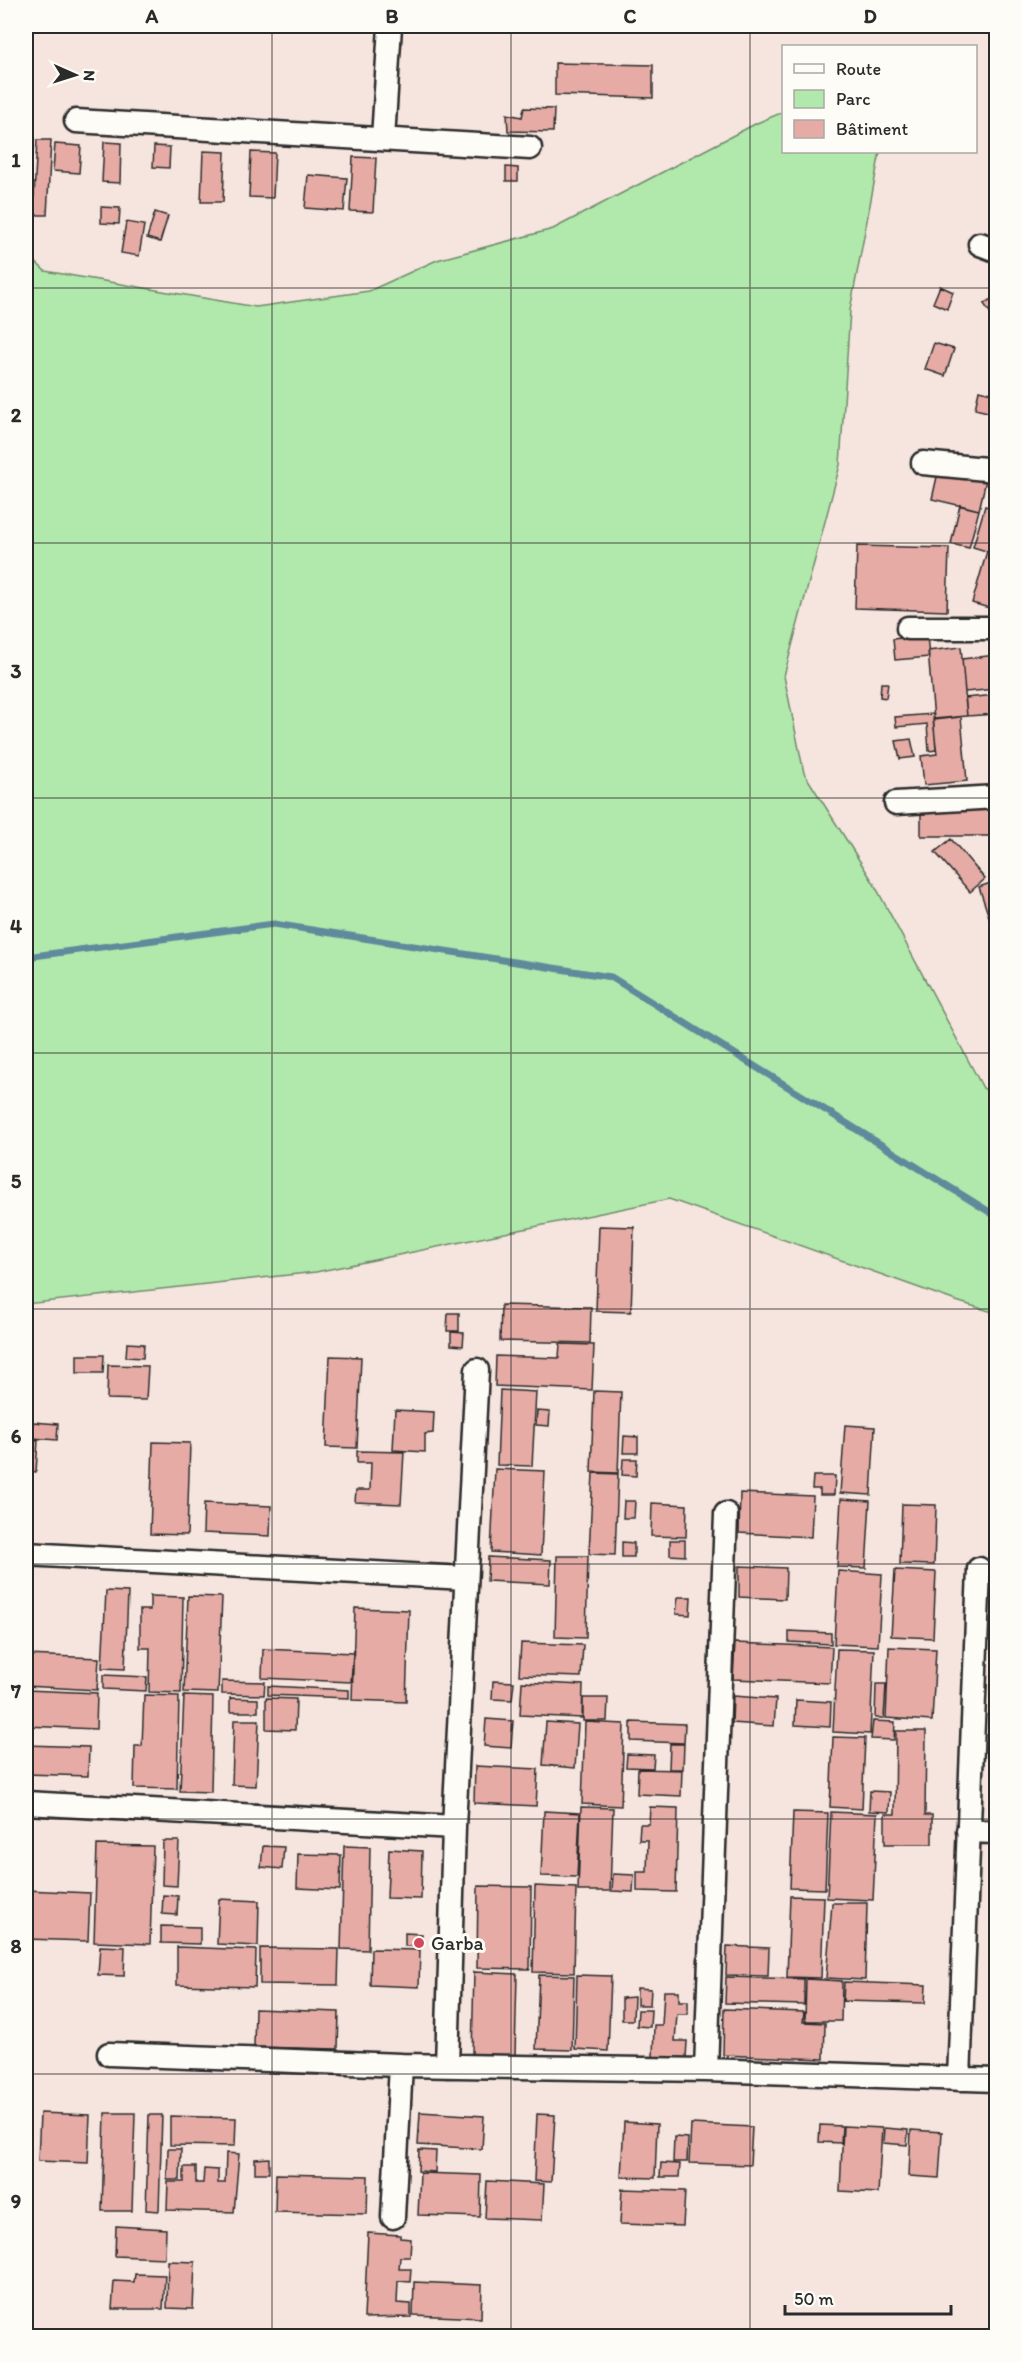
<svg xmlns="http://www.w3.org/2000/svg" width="1022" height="2362" viewBox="0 0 1022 2362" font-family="Itim,sans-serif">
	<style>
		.green { fill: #b1e8ab; stroke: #6e8a6b; stroke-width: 1.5 }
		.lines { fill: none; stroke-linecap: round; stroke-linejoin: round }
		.stream { stroke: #608a9b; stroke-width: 7 }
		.building { fill: #e6aba5; stroke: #2b2b2b; stroke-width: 1.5 }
		.minor-casing { stroke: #2b2b2b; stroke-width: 27 }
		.minor { stroke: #fdfcf7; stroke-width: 22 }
		.grid { fill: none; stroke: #2b2b2b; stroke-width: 1.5; stroke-opacity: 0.55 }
		.poi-dot { fill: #d1495b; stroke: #fdfcf7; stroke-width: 2 }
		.labels { text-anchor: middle; stroke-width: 6; stroke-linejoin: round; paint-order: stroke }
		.poi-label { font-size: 20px; fill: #2b2b2b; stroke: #fdfcf7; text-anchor: start }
		.neatline { fill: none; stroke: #2b2b2b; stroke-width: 2 }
		.grid-label { font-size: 20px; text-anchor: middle; font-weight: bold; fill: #2b2b2b }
	</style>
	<rect width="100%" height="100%" fill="#f6e4de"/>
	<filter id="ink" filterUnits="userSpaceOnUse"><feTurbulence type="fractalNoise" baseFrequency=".0167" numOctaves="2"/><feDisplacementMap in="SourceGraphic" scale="12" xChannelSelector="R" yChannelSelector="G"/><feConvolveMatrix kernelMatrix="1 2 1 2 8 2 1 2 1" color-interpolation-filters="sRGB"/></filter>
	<g filter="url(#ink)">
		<path class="green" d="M783,112L784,152H880L850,310L840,465L784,676L804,773L873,882L983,1088L996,1096V1313L956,1301L669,1199L316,1272L26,1304V253L45,271L256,307L369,291L437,260L553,229L757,123Z"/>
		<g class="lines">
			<path class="stream" d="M26,957L274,924L611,977L996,1216"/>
		</g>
		<path class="building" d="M555,63L653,65V98L555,95Z
			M524,108L554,109L553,132L508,131L507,114L522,117Z
			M37,140H51L47,215H33Z
			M104,142L121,143L120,183L102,182Z
			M55,144L81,146L79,173L53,171Z
			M154,146L170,147L169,168L153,167Z
			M203,151L225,152L223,202H201Z
			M251,152L275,153L273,198L249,197Z
			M353,157L376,158L373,212L350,211Z
			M506,167L518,168V181H506Z
			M308,175L347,178L344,211L305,208Z
			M101,207L120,208L119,224L101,223Z
			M155,212L168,216L160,242L147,238Z
			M126,222L144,225L139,256L121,253Z
			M940,286L953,292L947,309L933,303Z
			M993,298L996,302V321L984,304Z
			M934,343L954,349L945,376L925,369Z
			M979,390L996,394V414L975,409Z
			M939,468L986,480L979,510L932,499Z
			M960,505L979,510L969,548L951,544Z
			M985,506L996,509V554L973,547Z
			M857,546L949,548L947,611L855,608Z
			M987,551L996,554V574L991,595L996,596V610L972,603Z
			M927,635L929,657L895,660L893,639Z
			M961,647L967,716L934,719L928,651Z
			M996,655V689L965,692L962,659Z
			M881,683H888L886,698L880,697Z
			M996,695V714L967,716L965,698Z
			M933,714L936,750L929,751L927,724L896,727L895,717Z
			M961,717L967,781L924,785L921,756L937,754L933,720Z
			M911,739L915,757L900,759L896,741Z
			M996,809V836H921V810Z
			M951,839L985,879L970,892L935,852Z
			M996,881V918L990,920L979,887Z
			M599,1226L634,1227L631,1312L596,1311Z
			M501,1305L591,1307L590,1343L500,1341Z
			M448,1313H459V1331H447Z
			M451,1332L464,1333L463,1346L451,1345Z
			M127,1343L144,1344L143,1358L126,1357Z
			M560,1344L594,1345L592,1390L495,1386L496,1356L559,1358Z
			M77,1355H104L103,1373H77Z
			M330,1356L361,1357L357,1448L326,1447Z
			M108,1365L148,1366L146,1400L107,1399Z
			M500,1390L536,1392L532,1466L497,1465Z
			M594,1391L621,1392L618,1473L591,1472Z
			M395,1410L434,1412L433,1433L425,1434V1452L393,1450Z
			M537,1411L550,1412L549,1426L536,1425Z
			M33,1422L58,1424L57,1440L32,1438Z
			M845,1425L875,1427L871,1495L840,1493Z
			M624,1436L638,1437V1453H623Z
			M26,1439L38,1440L36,1472L26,1471Z
			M153,1442L190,1443L187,1535L150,1534Z
			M357,1451L404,1452L401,1504L355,1502L356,1490H370L371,1463H357Z
			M623,1459H637L636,1476L622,1475Z
			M495,1469L545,1471L541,1555L491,1552Z
			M593,1473L618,1474L615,1555L589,1554Z
			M813,1476H835L834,1495H820V1489H812Z
			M740,1493L813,1496L811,1537L739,1533Z
			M841,1499L870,1501L866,1568L837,1567Z
			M624,1501H635L634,1518H623Z
			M204,1503L271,1506L270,1536L203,1533Z
			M652,1503L687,1505L686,1537L651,1536Z
			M902,1504L936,1505L934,1565L900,1564Z
			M670,1540H685V1556L670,1555Z
			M622,1542L634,1543V1557H622Z
			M557,1556H588L586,1638L555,1637Z
			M488,1557L551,1560L550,1584L487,1581Z
			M739,1566L786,1568L785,1599L739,1597Z
			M895,1570L936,1572L933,1638L891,1636Z
			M838,1571L882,1574L878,1646L834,1644Z
			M106,1591L128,1592L125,1669L102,1668Z
			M150,1596L183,1597L181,1693L149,1692L150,1648H140V1610H150Z
			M188,1596L222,1597L218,1693L184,1692Z
			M678,1597H691L690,1615L676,1614Z
			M355,1608L409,1610L406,1702L352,1700Z
			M789,1631L831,1633V1644L789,1642Z
			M521,1643L583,1645L581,1677L519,1675Z
			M735,1643L832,1647L830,1683L733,1679Z
			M889,1647L936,1649L932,1721L886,1718Z
			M263,1649L353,1653L351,1682L262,1678Z
			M837,1649L874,1650L870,1734L833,1732Z
			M26,1655L99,1658L97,1690L26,1686Z
			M103,1675L147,1677L146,1691L103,1689Z
			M222,1681L265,1682L264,1695L222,1694Z
			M493,1681L514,1682L512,1700L492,1699Z
			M522,1682L583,1685L582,1718L520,1715Z
			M876,1684H886L884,1718H875Z
			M268,1686L349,1690V1698L268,1695Z
			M26,1690L97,1693L96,1729L26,1726Z
			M144,1695L179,1696L177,1789L134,1788L135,1746H142Z
			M184,1696L213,1697L211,1792L180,1791Z
			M733,1696L776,1699L774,1726L732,1723Z
			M230,1698L258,1699V1712H230Z
			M266,1698L296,1699L295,1730L266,1729Z
			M583,1698H608L607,1721H583Z
			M796,1700L831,1702L830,1727L795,1725Z
			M486,1719L513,1721L511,1748L484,1746Z
			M234,1720H259L256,1786L232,1785Z
			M873,1721L895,1722L894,1740L871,1739Z
			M546,1722L578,1724L575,1768L543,1765Z
			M585,1722L624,1724L621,1806L582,1804Z
			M631,1722L685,1724L684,1743L631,1741Z
			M896,1731H926L925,1815H932V1844H885V1814H895Z
			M833,1737L865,1738L862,1809L830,1807Z
			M670,1744H684L683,1769H669Z
			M26,1745L89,1747L88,1776L26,1774Z
			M627,1754L654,1755L653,1768L626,1767Z
			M475,1766L538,1769L536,1806L474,1803Z
			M638,1769L682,1770L681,1796L637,1794Z
			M870,1791L890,1792L889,1812L869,1811Z
			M581,1807L613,1808L610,1891H578Z
			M650,1807L678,1808L676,1892L637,1891V1872H647L648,1840H639L640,1824H649Z
			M544,1811L580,1813L577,1877L541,1876Z
			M793,1812L828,1813L825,1889L790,1888Z
			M831,1812L877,1814L873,1900L827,1898Z
			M163,1841H179L177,1886L162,1885Z
			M97,1845L153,1846L150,1944L94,1942Z
			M263,1846L284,1847L282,1869L261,1867Z
			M344,1846L370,1847L368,1950L341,1949Z
			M389,1849L422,1851L421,1899L387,1898Z
			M298,1854L341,1855L340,1890L297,1888Z
			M613,1874L634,1875L633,1892L612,1891Z
			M478,1886L531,1887L530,1969L477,1968Z
			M535,1886L576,1888L574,1973L533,1972Z
			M26,1890L90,1893L88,1941L26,1939Z
			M163,1895L178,1896L177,1915L162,1914Z
			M790,1896L824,1897L821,1978L787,1977Z
			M219,1899L259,1901L258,1946L217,1944Z
			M832,1903H867L865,1980L826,1978Z
			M161,1926L200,1927V1944L161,1943Z
			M405,1933L422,1934L421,1946H405Z
			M100,1946L125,1947L124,1976L98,1975Z
			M727,1946L769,1948L768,1976L726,1975Z
			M177,1947L256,1950L255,1987L177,1985Z
			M260,1948L339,1949L338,1985L260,1984Z
			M371,1949L420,1950L419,1987L370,1985Z
			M474,1972L517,1974L515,2056L472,2054Z
			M539,1975L574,1976L572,2050L536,2049Z
			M577,1975L611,1976L608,2051L575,2049Z
			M726,1977L804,1979V2005L725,2003Z
			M806,1979L842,1981L841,2021H805Z
			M844,1982L926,1985L925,2003L843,2001Z
			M637,1988L651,1989L650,2005H637Z
			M664,1991H679V2001H688V2014H677L675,2041H687L686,2058L653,2057L654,2025H662Z
			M634,1997L633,2020H622V1998Z
			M255,2009L339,2012L338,2049L254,2047Z
			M724,2009L804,2012L803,2022L825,2023L824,2059L723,2055Z
			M638,2010H651L650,2027L637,2026Z
			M420,2112L484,2116L482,2149L418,2145Z
			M40,2113L90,2115L88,2163L38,2161Z
			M105,2113H135L132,2211H102Z
			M537,2114L555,2115L551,2182L534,2181Z
			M149,2115H162L159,2211L146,2210Z
			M170,2116L236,2118L235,2146L170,2145Z
			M624,2122L657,2124L655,2178L621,2177Z
			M691,2124L752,2127L750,2165L689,2163Z
			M820,2125L842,2126L841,2143L819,2142Z
			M843,2126L882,2128L878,2193L840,2191Z
			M884,2128L908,2130L907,2145L883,2143Z
			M911,2130L942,2132L939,2178L909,2176Z
			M674,2137L688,2138L687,2162H673Z
			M168,2149H181L180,2180H167Z
			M419,2150L436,2151L435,2172L418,2171Z
			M226,2153L239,2154L234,2212L167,2210L168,2182H184V2167H196V2183H203L204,2169L218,2170V2183H225Z
			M269,2158V2173H255V2159Z
			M661,2163L680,2164L679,2177H660Z
			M420,2173L481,2175L480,2217L418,2215Z
			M276,2174L368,2176L367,2214L275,2212Z
			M487,2181L544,2184L542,2220L485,2218Z
			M622,2189L685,2191L683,2226L620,2224Z
			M116,2226L166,2229L165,2258L115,2256Z
			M368,2233L400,2235V2238L411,2239L410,2257H400L399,2269H411L410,2282L398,2281L397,2303L411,2304V2317L364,2318Z
			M168,2261L195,2262L193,2309L167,2308Z
			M135,2274L165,2275L163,2309H112L114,2281L134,2282Z
			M414,2282L482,2285L481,2318L413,2315Z"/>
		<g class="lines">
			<g class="minor-casing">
				<path id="minor" d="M76,121L530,148
					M383,139L390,26
					M980,244L996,250
					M923,463L996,470
					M908,628H996
					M896,803L996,797
					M26,1554L465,1578
					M26,1803L454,1827
					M968,1831L996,1832
					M109,2054L401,2065L706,2070L996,2080
					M447,2066L454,1827L477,1370
					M706,2070L726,1514
					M959,2079L979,1569
					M393,2217L401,2065"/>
			</g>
			<use href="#minor" class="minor"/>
		</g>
	</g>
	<path class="grid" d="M272,26V2336M511,26V2336M750,26V2336M26,288H996M26,543H996M26,798H996M26,1053H996M26,1309H996M26,1564H996M26,1819H996M26,2074H996"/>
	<circle class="poi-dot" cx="419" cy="1943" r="6"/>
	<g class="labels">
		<g class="poi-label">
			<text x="431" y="1950">Garba</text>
		</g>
	</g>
	<rect width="1022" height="2362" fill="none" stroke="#fdfcf7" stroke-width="66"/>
	<rect x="782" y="45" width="195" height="108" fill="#fdfcf7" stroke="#a9a8a5" stroke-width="1.5"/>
	<rect x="794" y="64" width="30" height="9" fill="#fdfcf7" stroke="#a9a8a5" stroke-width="1.5"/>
	<text x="836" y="75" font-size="18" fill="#2b2b2b">Route</text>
	<rect x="794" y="90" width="30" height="18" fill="#b1e8ab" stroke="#a9a8a5" stroke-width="1.5"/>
	<text x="836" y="105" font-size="18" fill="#2b2b2b">Parc</text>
	<rect x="794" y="120" width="30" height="18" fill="#e6aba5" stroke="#a9a8a5" stroke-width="1.5"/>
	<text x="836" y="135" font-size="18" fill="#2b2b2b">Bâtiment</text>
	<g transform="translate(75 75) rotate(93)" stroke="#fdfcf7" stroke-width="4.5" paint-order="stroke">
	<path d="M0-4.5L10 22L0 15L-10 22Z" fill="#2b2b2b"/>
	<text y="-9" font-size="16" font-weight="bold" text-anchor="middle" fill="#2b2b2b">N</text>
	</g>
	<path d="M785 2305v9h166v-9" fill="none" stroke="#2b2b2b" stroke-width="3"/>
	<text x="794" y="2305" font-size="18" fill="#2b2b2b" stroke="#fdfcf7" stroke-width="4.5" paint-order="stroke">50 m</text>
	<rect x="33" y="33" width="956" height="2296" class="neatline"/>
	<g class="grid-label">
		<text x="152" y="23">A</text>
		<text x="392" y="23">B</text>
		<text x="630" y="23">C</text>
		<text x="870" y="23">D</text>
		<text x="16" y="167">1</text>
		<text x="16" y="422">2</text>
		<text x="16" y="678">3</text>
		<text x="16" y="933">4</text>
		<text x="16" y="1188">5</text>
		<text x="16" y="1443">6</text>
		<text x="16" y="1698">7</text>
		<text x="16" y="1953">8</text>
		<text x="16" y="2208">9</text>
	</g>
</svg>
